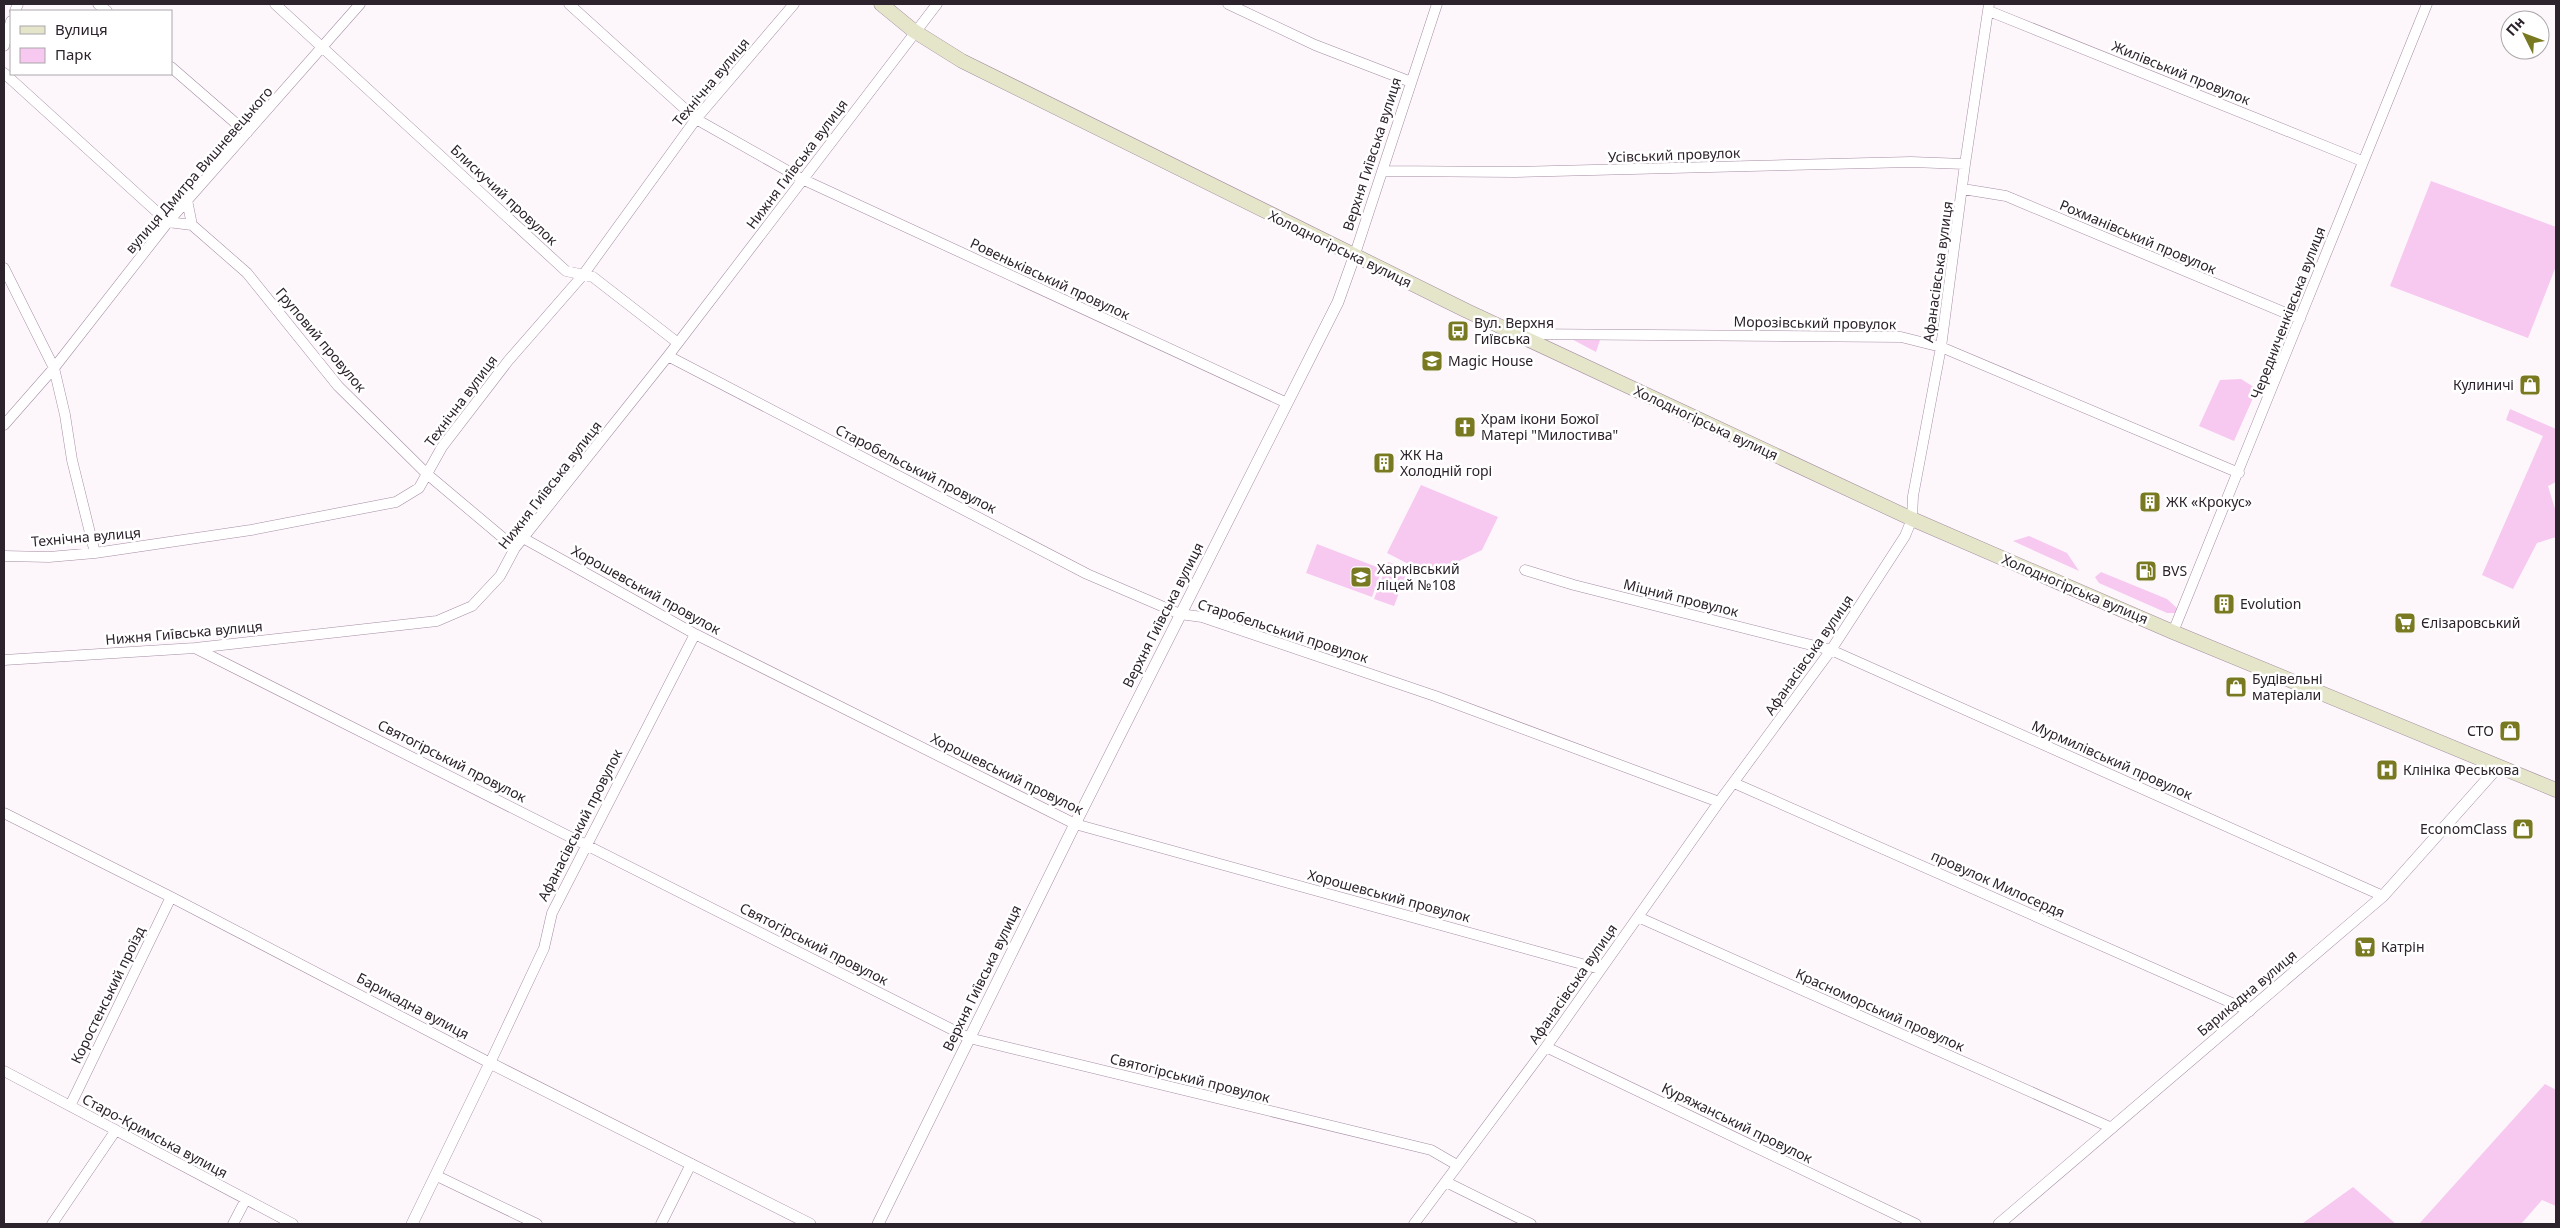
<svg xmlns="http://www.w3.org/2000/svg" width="2560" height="1228" viewBox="0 0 2560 1228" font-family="'Noto Sans',sans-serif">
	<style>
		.green { fill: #f7c8f0 }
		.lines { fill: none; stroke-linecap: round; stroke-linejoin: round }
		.minor-casing { stroke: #a58da2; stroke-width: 11 }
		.tertiary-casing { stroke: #a58da2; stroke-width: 12 }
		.secondary-casing { stroke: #a58da2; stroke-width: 15 }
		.minor { stroke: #fff; stroke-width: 10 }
		.tertiary { stroke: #fff; stroke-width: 11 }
		.secondary { stroke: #e4e5c9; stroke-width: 14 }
		.labels { text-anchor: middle; stroke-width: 5; stroke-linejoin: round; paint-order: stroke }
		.street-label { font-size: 14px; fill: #2d232c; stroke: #fff }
		.poi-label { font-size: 14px; fill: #2d232c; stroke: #fff; text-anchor: start }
	</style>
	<rect width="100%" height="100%" fill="#fdf7fc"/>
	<path class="green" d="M2431,181L2556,227V266L2528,338L2390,286Z
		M1566,336L1600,340L1596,352Z
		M2241,379L2257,389L2234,441L2199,426L2220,380Z
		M2510,409L2556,429V482L2548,486L2556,512V537L2537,543L2513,589L2482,575L2543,436L2506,420Z
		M1421,485L1498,517L1482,550L1430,575L1387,553Z
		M2029,536L2067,553L2079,571L2013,541Z
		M1317,544L1382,569L1372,597L1306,573Z
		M1388,562L1408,569L1394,606L1374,599Z
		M2101,572L2167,599L2177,608V613H2167L2099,583L2095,577Z
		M2545,1084L2556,1090V1206L2542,1200L2521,1224H2419Z
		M2353,1187L2396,1224L2303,1223Z"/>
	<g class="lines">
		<g class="minor-casing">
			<path id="minor" d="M98,4L107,11
				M275,4L566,271L593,277L678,343
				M569,4L696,119L802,179L1287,403
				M1228,4L1315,45L1411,82
				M15,11L18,4
				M1989,11L2362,161
				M4,46L11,21
				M171,67L247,133
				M4,73L168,222L192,225L247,273L338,386L427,474L515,548
				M1383,171L1515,172L1911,162L1965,164
				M1963,189L2006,196L2300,319
				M187,200L192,225
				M1354,257L1437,4
				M4,268L54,368L65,415L72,460L95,553
				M1520,334L1901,337L1941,347L2239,473
				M668,356L1087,574L1180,614L1202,617L1435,696L1719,802
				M4,425L54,368L168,222L360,4
				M523,538L695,634L1075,824L1600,969
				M4,556L49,557L95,553L251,530L396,502L419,488L442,447L508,361L583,275L696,119L794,4
				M1525,570L1574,585L1831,650L2383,896
				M2173,632L2427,4
				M195,648L969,1038L1431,1150L1457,1165
				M4,660L195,648L437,621L472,606L500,576L515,548L668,356L937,4
				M1734,783L2250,1011
				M4,813L171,897L490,1063L544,948L552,913L695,634
				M1638,917L2112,1128
				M1546,1047L1916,1224
				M4,1071L293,1224
				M70,1106L171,897
				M437,1176L537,1224
				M1446,1182L1531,1224
				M52,1224L116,1130
				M233,1224L245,1201
				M661,1224L691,1164
				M1414,1224L1546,1047L1719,802L1831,650L1905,536L1912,519L1913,496L1941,347L1965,164L1989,4"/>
		</g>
		<g class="tertiary-casing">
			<path id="tertiary" d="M412,1224L490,1063L810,1224
				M878,1224L1075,824L1338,302L1354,257
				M1999,1224L2383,896L2498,767"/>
		</g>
		<g class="secondary-casing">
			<path id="secondary" d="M881,4L914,31L962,61L1467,311L1912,519L2173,632L2556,790"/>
		</g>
		<use href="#minor" class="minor"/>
		<use href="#tertiary" class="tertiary"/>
		<use href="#secondary" class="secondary"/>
	</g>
	<defs>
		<g id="bus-square" transform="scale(1.125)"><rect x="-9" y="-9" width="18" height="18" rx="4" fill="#787921" stroke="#fff"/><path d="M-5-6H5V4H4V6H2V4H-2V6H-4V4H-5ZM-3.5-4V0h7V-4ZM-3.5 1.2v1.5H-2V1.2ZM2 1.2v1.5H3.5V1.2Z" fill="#fff"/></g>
		<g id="school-square" transform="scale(1.125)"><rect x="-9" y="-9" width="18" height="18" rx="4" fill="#787921" stroke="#fff"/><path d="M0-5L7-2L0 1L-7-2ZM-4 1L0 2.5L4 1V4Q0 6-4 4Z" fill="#fff"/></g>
		<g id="shop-square" transform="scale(1.125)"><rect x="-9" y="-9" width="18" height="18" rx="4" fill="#787921" stroke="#fff"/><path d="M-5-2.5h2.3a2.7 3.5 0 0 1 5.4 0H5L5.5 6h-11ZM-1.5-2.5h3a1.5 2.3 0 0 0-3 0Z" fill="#fff"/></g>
		<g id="church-square" transform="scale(1.125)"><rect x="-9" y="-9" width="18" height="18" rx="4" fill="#787921" stroke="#fff"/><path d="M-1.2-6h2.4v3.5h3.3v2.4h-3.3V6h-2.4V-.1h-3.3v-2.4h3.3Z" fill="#fff"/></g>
		<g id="building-square" transform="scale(1.125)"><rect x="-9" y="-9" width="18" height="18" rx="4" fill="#787921" stroke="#fff"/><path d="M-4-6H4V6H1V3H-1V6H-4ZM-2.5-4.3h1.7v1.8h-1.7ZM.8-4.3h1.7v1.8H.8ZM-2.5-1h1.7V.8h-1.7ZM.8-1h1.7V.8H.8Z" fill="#fff"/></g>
		<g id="fuel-square" transform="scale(1.125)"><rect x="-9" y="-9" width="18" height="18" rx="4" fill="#787921" stroke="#fff"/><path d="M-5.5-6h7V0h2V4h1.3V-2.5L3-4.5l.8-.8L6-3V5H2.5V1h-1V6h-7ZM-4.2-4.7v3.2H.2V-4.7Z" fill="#fff"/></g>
		<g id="supermarket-square" transform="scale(1.125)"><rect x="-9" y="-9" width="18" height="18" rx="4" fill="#787921" stroke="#fff"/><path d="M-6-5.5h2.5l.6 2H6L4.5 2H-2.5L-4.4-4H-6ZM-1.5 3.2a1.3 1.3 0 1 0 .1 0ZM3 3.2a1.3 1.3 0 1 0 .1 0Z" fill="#fff"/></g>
		<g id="hospital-square" transform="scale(1.125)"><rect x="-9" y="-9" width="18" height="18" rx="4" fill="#787921" stroke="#fff"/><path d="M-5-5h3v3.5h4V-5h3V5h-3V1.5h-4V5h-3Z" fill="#fff"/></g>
	</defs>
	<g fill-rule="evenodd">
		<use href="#bus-square" x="1458" y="331"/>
		<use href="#school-square" x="1432" y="361"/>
		<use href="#shop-square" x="2530" y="385"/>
		<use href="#church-square" x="1465" y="427"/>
		<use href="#building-square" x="1384" y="463"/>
		<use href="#building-square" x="2150" y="502"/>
		<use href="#fuel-square" x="2146" y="571"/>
		<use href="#school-square" x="1361" y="577"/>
		<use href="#building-square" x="2224" y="604"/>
		<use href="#supermarket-square" x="2405" y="623"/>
		<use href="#shop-square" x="2236" y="687"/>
		<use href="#shop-square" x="2510" y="731"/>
		<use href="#hospital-square" x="2387" y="770"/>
		<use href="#shop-square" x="2523" y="829"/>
		<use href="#supermarket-square" x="2365" y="947"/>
	</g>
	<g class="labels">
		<g class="street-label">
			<text transform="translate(2181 73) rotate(22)" y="5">Жилівський провулок</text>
			<text transform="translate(711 82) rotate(-50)" y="5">Технічна вулиця</text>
			<text transform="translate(1372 154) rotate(-72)" y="5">Верхня Гиївська вулиця</text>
			<text transform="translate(1674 155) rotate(-2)" y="5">Усівський провулок</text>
			<text transform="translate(797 164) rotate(-53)" y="5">Нижня Гиївська вулиця</text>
			<text transform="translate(199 170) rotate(-49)" y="5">вулиця Дмитра Вишневецького</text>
			<text transform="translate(504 195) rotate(43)" y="5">Блискучий провулок</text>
			<text transform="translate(2138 237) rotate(23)" y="5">Рохманівський провулок</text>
			<text transform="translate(1340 249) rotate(26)" y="5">Холодногірська вулиця</text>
			<text transform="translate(1938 272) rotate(-82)" y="5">Афанасівська вулиця</text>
			<text transform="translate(1050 279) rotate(25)" y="5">Ровеньківський провулок</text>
			<text transform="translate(2288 313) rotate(-69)" y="5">Чередниченківська вулиця</text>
			<text transform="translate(1815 323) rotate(1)" y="5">Морозівський провулок</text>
			<text transform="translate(321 340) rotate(50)" y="5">Груповий провулок</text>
			<text transform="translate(461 401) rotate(-53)" y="5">Технічна вулиця</text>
			<text transform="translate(1706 423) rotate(25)" y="5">Холодногірська вулиця</text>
			<text transform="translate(916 469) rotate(27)" y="5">Старобельський провулок</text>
			<text transform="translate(550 485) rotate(-52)" y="5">Нижня Гиївська вулиця</text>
			<text transform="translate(86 537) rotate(-5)" y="5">Технічна вулиця</text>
			<text transform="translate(2075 589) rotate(23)" y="5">Холодногірська вулиця</text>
			<text transform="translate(646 590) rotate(29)" y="5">Хорошевський провулок</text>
			<text transform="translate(1681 598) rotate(14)" y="5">Міцний провулок</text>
			<text transform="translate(1163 615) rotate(-63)" y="5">Верхня Гиївська вулиця</text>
			<text transform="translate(1283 631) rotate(18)" y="5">Старобельський провулок</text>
			<text transform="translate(184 633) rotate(-5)" y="5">Нижня Гиївська вулиця</text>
			<text transform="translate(1809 655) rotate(-55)" y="5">Афанасівська вулиця</text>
			<text transform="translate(2112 760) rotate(24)" y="5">Мурмилівський провулок</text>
			<text transform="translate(452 761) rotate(27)" y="5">Святогірський провулок</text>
			<text transform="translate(1007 774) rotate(26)" y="5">Хорошевський провулок</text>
			<text transform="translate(580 825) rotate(-63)" y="5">Афанасівський провулок</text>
			<text transform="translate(1998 884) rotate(24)" y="5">провулок Милосердя</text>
			<text transform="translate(1389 896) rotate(15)" y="5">Хорошевський провулок</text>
			<text transform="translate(814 944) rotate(27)" y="5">Святогірський провулок</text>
			<text transform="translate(982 978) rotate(-64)" y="5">Верхня Гиївська вулиця</text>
			<text transform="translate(1573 984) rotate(-55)" y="5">Афанасівська вулиця</text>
			<text transform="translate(2247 993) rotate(-40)" y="5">Барикадна вулиця</text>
			<text transform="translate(108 995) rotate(-64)" y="5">Коростенський проїзд</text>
			<text transform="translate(413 1006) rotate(28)" y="5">Барикадна вулиця</text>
			<text transform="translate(1880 1010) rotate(24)" y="5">Красноморський провулок</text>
			<text transform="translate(1190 1078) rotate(14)" y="5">Святогірський провулок</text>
			<text transform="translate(1737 1123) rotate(26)" y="5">Куряжанський провулок</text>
			<text transform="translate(155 1136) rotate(28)" y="5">Старо-Кримська вулиця</text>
		</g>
		<g class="poi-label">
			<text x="1474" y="328">Вул. Верхня<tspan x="1474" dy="16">Гиївська</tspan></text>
			<text x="1448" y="366">Magic House</text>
			<text x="2514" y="390" text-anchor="end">Кулиничі</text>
			<text x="1481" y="424">Храм ікони Божої<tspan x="1481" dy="16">Матері "Милостива"</tspan></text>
			<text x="1400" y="460">ЖК На<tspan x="1400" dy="16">Холодній горі</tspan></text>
			<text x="2166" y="507">ЖК «Крокус»</text>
			<text x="1377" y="574">Харківський<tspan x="1377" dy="16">ліцей №108</tspan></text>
			<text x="2162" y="576">BVS</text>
			<text x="2240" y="609">Evolution</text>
			<text x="2421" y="628">Єлізаровський</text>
			<text x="2252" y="684">Будівельні<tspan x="2252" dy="16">матеріали</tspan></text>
			<text x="2494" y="736" text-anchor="end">СТО</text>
			<text x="2403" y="775">Клініка Феськова</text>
			<text x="2507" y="834" text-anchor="end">EconomClass</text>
			<text x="2381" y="952">Катрін</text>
		</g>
	</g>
	<rect width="2560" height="1228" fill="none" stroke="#2d232c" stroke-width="10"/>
	<rect x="10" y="10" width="162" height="65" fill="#ffffff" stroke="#aba7ab"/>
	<rect x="20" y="26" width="25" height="8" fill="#e4e5c9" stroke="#aba7ab"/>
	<text x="55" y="35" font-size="15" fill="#2d232c">Вулиця</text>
	<rect x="20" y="48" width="25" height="15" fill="#f7c8f0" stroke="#aba7ab"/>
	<text x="55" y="60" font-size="15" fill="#2d232c">Парк</text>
	<g transform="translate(2525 35) rotate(312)"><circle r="24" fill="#ffffff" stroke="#aba7ab"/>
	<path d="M0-4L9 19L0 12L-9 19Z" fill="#787921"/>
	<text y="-8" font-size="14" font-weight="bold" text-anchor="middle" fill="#2d232c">Пн</text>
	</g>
</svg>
